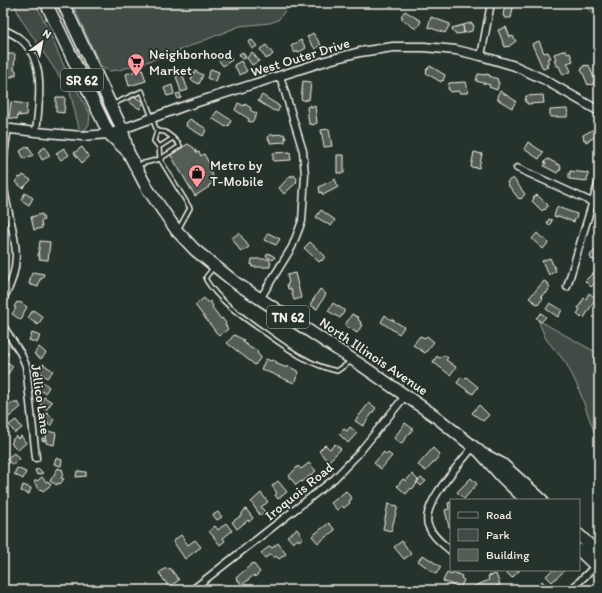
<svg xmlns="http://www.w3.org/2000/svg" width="602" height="593" viewBox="0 0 602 593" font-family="Itim,sans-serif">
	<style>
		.green { fill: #414b45; stroke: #9a9e96 }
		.building { fill: #525c55; stroke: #f4f1e8 }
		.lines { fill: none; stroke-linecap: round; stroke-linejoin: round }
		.service-casing { stroke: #f4f1e8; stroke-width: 6 }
		.minor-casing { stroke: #f4f1e8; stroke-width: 9 }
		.tertiary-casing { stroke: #f4f1e8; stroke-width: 11 }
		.trunk-casing { stroke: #f4f1e8; stroke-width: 14 }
		.service { stroke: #26332d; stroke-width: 3 }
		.minor { stroke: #26332d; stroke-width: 6 }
		.tertiary { stroke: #26332d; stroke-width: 8 }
		.trunk { stroke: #26332d; stroke-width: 11 }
		.labels { text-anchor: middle; stroke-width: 3.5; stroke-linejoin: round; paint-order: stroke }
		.shield { fill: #26332d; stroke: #b6b8b0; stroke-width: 1 }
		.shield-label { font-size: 13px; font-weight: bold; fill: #f4f1e8 }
		.poi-label { font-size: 14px; fill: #f4f1e8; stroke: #26332d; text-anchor: start }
		.street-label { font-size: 14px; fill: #f4f1e8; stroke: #26332d }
	</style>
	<rect width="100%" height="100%" fill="#26332d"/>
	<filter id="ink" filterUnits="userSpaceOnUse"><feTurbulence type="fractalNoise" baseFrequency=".025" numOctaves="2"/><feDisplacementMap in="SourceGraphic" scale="8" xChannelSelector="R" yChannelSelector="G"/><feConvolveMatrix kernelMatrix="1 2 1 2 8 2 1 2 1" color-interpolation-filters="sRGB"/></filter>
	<g filter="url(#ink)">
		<path class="green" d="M14,3H36L64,66L90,114L89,124L86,129L80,132L70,92L21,19Z
			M72,3H288V7L278,20L270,23L240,26L163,57L119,70L109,71L101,67Z
			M581,3H599V19Z
			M538,320L599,354V445L578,387L566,363L546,339Z"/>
		<path class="building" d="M505,3H514L511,18H505V17L503,16Z
			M5,8L9,10L7,13L3,11Z
			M405,11L421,21L418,27L417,26L416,29L401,19L403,17L401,16Z
			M431,17L450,24L445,33L428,27Z
			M471,23L473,24L474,28L472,29V31L464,33L463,25Z
			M463,25L464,33L456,34L455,32H453L452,28Z
			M506,27L510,37L513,36L516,41L508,47V46L505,47L498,30Z
			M313,33L321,45L315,49L307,37Z
			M252,40L257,46L252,49L248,42Z
			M301,40L306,48L298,53L297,51L295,53L291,46Z
			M539,41L544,53L548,52L551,58L547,59L549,63L546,64L548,67L543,69L532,44Z
			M266,45L273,54L269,58V57L266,59L260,49Z
			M566,50L568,54L570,53L573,61L567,63L571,71L563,75L559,66H557L554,60L556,59L554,54Z
			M243,52L246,58L242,59L239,54Z
			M252,52L259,61L252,65L247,58Z
			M227,53L232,60L223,66L217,58Z
			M6,54H15L14,70H16V76L13,75V77L4,76Z
			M241,61L247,71L240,75L234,65Z
			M586,65V66L589,65L595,81L593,82L594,84L591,85L590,84L588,85L581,69L583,68V66Z
			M430,66L445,75L443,81L442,80L441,82L426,73L427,71L426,70Z
			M142,69L146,81L129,86L126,74Z
			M211,69L219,72L216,82L207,78Z
			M195,71L203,75L199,84L191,80Z
			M182,74L188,90L181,92L176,76Z
			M478,74L486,75V74L490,75L489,76L498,79L497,81L499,82L497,90L489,87L490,85L476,81Z
			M303,81L311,82L309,100L306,99V101L301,99Z
			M466,82L468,90L467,93H459V91L450,92L449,89H448L449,83Z
			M172,85L174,94L167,96L164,88Z
			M500,91L516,101L512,108L497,99L499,97L497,96Z
			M180,93L181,98L178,99L176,94Z
			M262,95L278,105V106L280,107L277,112L275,110L274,111L258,101Z
			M543,95L544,103L527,104V102H525L526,96Z
			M133,96L144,102L140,109L129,102Z
			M56,97H65L64,113L56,112Z
			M3,102L6,103L4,112L3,111Z
			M11,102L27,104L26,115L19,116L20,114H18L17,119L9,118Z
			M238,103L244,106L245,104L251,108L250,110L257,114L253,121L251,122L248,121L249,119L235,110Z
			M311,105V107L315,106L317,123L312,125V124H309L307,107Z
			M567,109L568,114L567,115V117H550V110Z
			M217,111L231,120L229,126L228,125L226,127L212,118Z
			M190,119L205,128L206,130L203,136L186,126L187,123H186Z
			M598,127L599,128V135L586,142L585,139L584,140L583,135Z
			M329,129L332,146L324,147L321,130Z
			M284,134L286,139H285V142L270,143V140H268L269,135Z
			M528,142L543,152L539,159L524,149Z
			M188,144L194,148L197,153L199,152L201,156L204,154L212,169L209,170L214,178L210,180L213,183L208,186L209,187L195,196L170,154Z
			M28,146L33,155L24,159L20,151Z
			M45,147L50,156L42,160L38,152Z
			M82,147L89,157L82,163L74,153Z
			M64,148L69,155L61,160L56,153Z
			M290,152L291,160L273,161V153Z
			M474,152L482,154L479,168L471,167Z
			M337,155H344V173H337Z
			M548,159L561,166L560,171L559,170L557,173L544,166L546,163L544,162Z
			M570,171L588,173V178H587V181L569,179V173L570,174Z
			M23,175L31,180L23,188L15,182L19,177L21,178Z
			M291,175L292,177L294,175L297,179L296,181L297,182L284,194L279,188Z
			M513,178L525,194L521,199L520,198L519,199L508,185L507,182Z
			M335,179L338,187L323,195L322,192L320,193L319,187Z
			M25,193L33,198L29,205L21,200Z
			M537,195L548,205L545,210L544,209L542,211L532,201L534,199L533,198Z
			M557,207L577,214L576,219H575L574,222L558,216L557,217L554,216Z
			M321,210L335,220L331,226L316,217Z
			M42,214L44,220L41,221L42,228L34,230L31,217Z
			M549,219L552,220L550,225L547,223Z
			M239,233L249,247L241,252L232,238Z
			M268,233L280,239L276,245L264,240Z
			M537,233L542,238L543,237L548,243L543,249L532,239Z
			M40,241L50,242L48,260L39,259L40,256H38Z
			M310,242L325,256L322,261L321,260L319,262L304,248Z
			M599,247V257L595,261L593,259L592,260L590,257L591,256L590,255Z
			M268,253L275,257L273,260L266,256Z
			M550,258L556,271L549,275L542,261Z
			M252,259H269L271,264H270V267H252V265H251Z
			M597,269L599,271V279L591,287L585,281Z
			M32,272L44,274L42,279H40L38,287L29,284Z
			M295,273L301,298L294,300L291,289H288L287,284L289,283L287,275Z
			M544,281L549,284L548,285L550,287L546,294L545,293L541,296L543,298L538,305L529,298Z
			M320,289L326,294L317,309L310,305Z
			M589,293L596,298L584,318L582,316L581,318L577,314L580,309L578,308L584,298L586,299Z
			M204,298L208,303L210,301L213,306L212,307L221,319L222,318L226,323L225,324L228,329L219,336L195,305Z
			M17,302L19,303L20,302L27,307L23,314L24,315L21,320L12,314L16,308L14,307Z
			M333,303L344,310V312L340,318L328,311Z
			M550,303L562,310L558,317L546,309Z
			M33,310L43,317L38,325L28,318Z
			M541,313L546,317L541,322L536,318Z
			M352,314L359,318L358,320L361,322L360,324L362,325L357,333L345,325Z
			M385,315L391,320V319L404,327L399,334L381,322Z
			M32,333L40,336L37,343L29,340Z
			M234,335L244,340L243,342L252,349L253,348L258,351L257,353L261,357L255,365L227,343Z
			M420,336L425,338L427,336L434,342L425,353L413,345Z
			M39,347L46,353L41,359L34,354Z
			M6,350L9,353L4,359L3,358V354Z
			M444,355L448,358L446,360L456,367L450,375L433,362L437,356L439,358Z
			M266,359L271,361L272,360L277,362V364L287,368L288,366L299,372L294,383L261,369Z
			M5,361L13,366L8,374L3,371V363Z
			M43,364L53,371L47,378L38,371Z
			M461,377L464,379L466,377L478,387L473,394L457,383Z
			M42,381L49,387L45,393L42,391L40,393L36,390Z
			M3,391H7L8,399L3,400Z
			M44,397L52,402L46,410L40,406Z
			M14,402L15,404L17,402L21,407L9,417L3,409Z
			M369,403L376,408L363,426L355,421Z
			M479,405L489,415L483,421L472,413Z
			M47,413L54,419L51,425H47V424H49L43,419Z
			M16,420L22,428L15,433L9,425Z
			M405,423L413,429L401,444L394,438Z
			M350,427L357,433L348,443L339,434L344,429L347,431Z
			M47,431L56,433L54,445L46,443V440L42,441V438L47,439L46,438Z
			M16,436L18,439L21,436L26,443L18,450L11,443L13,441L12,440Z
			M335,444L341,449L328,462L319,451L325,445L330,449Z
			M433,448L440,455L426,471L418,465Z
			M384,452L386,455L388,453L392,456L381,469L374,463Z
			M14,453L19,459L13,465L6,459Z
			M56,458L62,460L61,466L54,464Z
			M309,463L316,471L302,482L301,481L296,485L289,476L298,466L301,469Z
			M17,468L26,472L23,479L14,474Z
			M58,468L63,470L62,471L64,473L61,478L64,479L60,484L58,483L57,485L50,481Z
			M39,469L43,473L37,475L35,470Z
			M77,471L86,472V476L76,477Z
			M412,474L418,480L416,483L417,484L412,489L411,488L406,494L397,486L403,479L406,481Z
			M42,477L46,482L48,481L51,485L43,491L41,489L40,490L34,482L36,480L37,481Z
			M421,478L426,481L421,486L417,482Z
			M471,478L477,484L464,499L457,492Z
			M278,481L287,492L278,499L275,495L277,493L272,486Z
			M23,485L31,488L29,494L21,491Z
			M346,491L352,499L349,501L350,503L344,508L342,506L337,510L331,503Z
			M261,493L268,502L261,507L265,512L260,515L251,502Z
			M451,502V527H449L445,510L449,509L448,503Z
			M388,504L398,506L391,531L383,529Z
			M246,509L253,518L249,522L248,520L237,529L232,522L242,515L241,514Z
			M218,512L222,517L217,520L213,515Z
			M226,523L232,531L223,538L225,541L220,545L209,531L215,526L218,530Z
			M329,523L335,530L318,543L312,536Z
			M297,529L303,538L299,541L298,539L293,543L287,536Z
			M181,535L188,545L195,540L201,547L185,559L173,541Z
			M402,541L411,554L404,559L394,547Z
			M278,543L286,554L279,559L276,556L274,558L271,554L265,558L261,553L270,546L272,548Z
			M423,555L441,567L436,574L418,561Z
			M253,563L260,572L255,577L254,575L242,585L236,578Z
			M166,568L167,570L170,568L179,580L169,587L159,573Z
			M506,570H520L512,578L505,571Z
			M552,570H564V571L552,582L546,576Z
			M453,572L462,576L461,578L464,580L460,588L443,581L447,573L452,575Z
			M496,574L500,585L487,590H474L473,587L489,580L488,576Z
			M542,581L548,587L545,590H533Z
			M120,584L126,590H113Z
			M224,584L228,590H216Z"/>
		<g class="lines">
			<g class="service-casing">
				<path id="service" d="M113,104L142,91L157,131L165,132L173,138L159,147L160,159L180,146L178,143L173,138
					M157,131L154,141L159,147
					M137,165L160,159L190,208L179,228
					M213,268L206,277V280C219,301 241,316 261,330C285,347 308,365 337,371L350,362"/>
			</g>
			<g class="minor-casing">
				<path id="minor" d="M3,29C8,32 14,34 19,38C47,59 39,102 36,132
					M481,56L491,3
					M517,168L592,202
					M567,287L599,181
					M3,299C30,254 7,226 3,180C2,163 5,146 8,128
					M260,299L292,247L302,221L305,175L303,151L280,76
					M3,326L21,354L26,366L36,458
					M451,551C443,544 432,536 428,525C421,504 460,464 473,447
					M192,590L334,479L358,454L406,395
					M571,590L597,564"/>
			</g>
			<g class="tertiary-casing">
				<path id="tertiary" d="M3,128L36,132L82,136L109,134L182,107L329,60L360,52L393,47H424L456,50L481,56L515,66L543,79L599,111"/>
			</g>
			<g class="trunk-casing">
				<path id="trunk" d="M46,3L109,134L127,151
					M63,3L122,129L128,152L147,188L177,231L195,250L236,283L361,365L435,416L480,452L503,478L526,500
					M485,455L502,464L542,500
					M579,535L599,554
					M579,550L599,569"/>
			</g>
			<use href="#service" class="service"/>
			<use href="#minor" class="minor"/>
			<use href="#tertiary" class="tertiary"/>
			<use href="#trunk" class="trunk"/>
		</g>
	</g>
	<defs>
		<g id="supermarket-pin" transform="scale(0.9)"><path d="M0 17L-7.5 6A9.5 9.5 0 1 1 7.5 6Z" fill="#ff9aa2" stroke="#26332d"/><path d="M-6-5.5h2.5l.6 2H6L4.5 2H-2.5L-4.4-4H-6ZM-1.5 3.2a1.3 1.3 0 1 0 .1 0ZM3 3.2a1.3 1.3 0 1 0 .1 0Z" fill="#111"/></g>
		<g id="shop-pin" transform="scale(0.9)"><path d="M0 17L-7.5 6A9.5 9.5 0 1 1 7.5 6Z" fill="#ff9aa2" stroke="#26332d"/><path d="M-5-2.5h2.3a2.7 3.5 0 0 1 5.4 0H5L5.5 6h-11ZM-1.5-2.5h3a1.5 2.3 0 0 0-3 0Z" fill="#111"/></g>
	</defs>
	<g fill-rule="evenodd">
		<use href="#supermarket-pin" x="136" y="62"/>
		<use href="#shop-pin" x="197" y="173"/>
	</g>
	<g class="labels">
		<g class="shield">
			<rect x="61" y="69" width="42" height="22" rx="3"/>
			<rect x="267" y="306" width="42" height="22" rx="3"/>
		</g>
		<g class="shield-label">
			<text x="82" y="85">SR 62</text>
			<text x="288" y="322">TN 62</text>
		</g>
		<g class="poi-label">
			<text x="149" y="59">Neighborhood<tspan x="149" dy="16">Market</tspan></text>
			<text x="210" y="170">Metro by<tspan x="210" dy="16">T-Mobile</tspan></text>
		</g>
		<g class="street-label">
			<text transform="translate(300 57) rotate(-17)" y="5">West Outer Drive</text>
			<text transform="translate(374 356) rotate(34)" y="5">North Illinois Avenue</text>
			<text transform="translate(41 399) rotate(82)" y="5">Jellico Lane</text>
			<text transform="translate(299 491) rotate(-39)" y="5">Iroquois Road</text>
		</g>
	</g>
	<rect width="602" height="593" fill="none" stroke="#26332d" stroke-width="16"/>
	<rect x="8" y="8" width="586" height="577" fill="none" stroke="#f4f1e8" stroke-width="1.5" filter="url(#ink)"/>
	<rect x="450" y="499" width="130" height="72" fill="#26332d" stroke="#787f78"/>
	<rect x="458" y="512" width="20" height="6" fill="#26332d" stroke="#787f78"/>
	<text x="486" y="519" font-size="12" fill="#f4f1e8">Road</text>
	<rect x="458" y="529" width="20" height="12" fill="#414b45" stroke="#787f78"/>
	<text x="486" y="539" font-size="12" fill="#f4f1e8">Park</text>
	<rect x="458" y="549" width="20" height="12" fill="#525c55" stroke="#787f78"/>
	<text x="486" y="559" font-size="12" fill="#f4f1e8">Building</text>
	<g transform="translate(42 42) rotate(32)" stroke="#26332d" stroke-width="3" paint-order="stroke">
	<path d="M0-3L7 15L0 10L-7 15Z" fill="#f4f1e8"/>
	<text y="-6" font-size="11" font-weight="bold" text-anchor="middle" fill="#f4f1e8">N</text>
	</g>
</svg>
